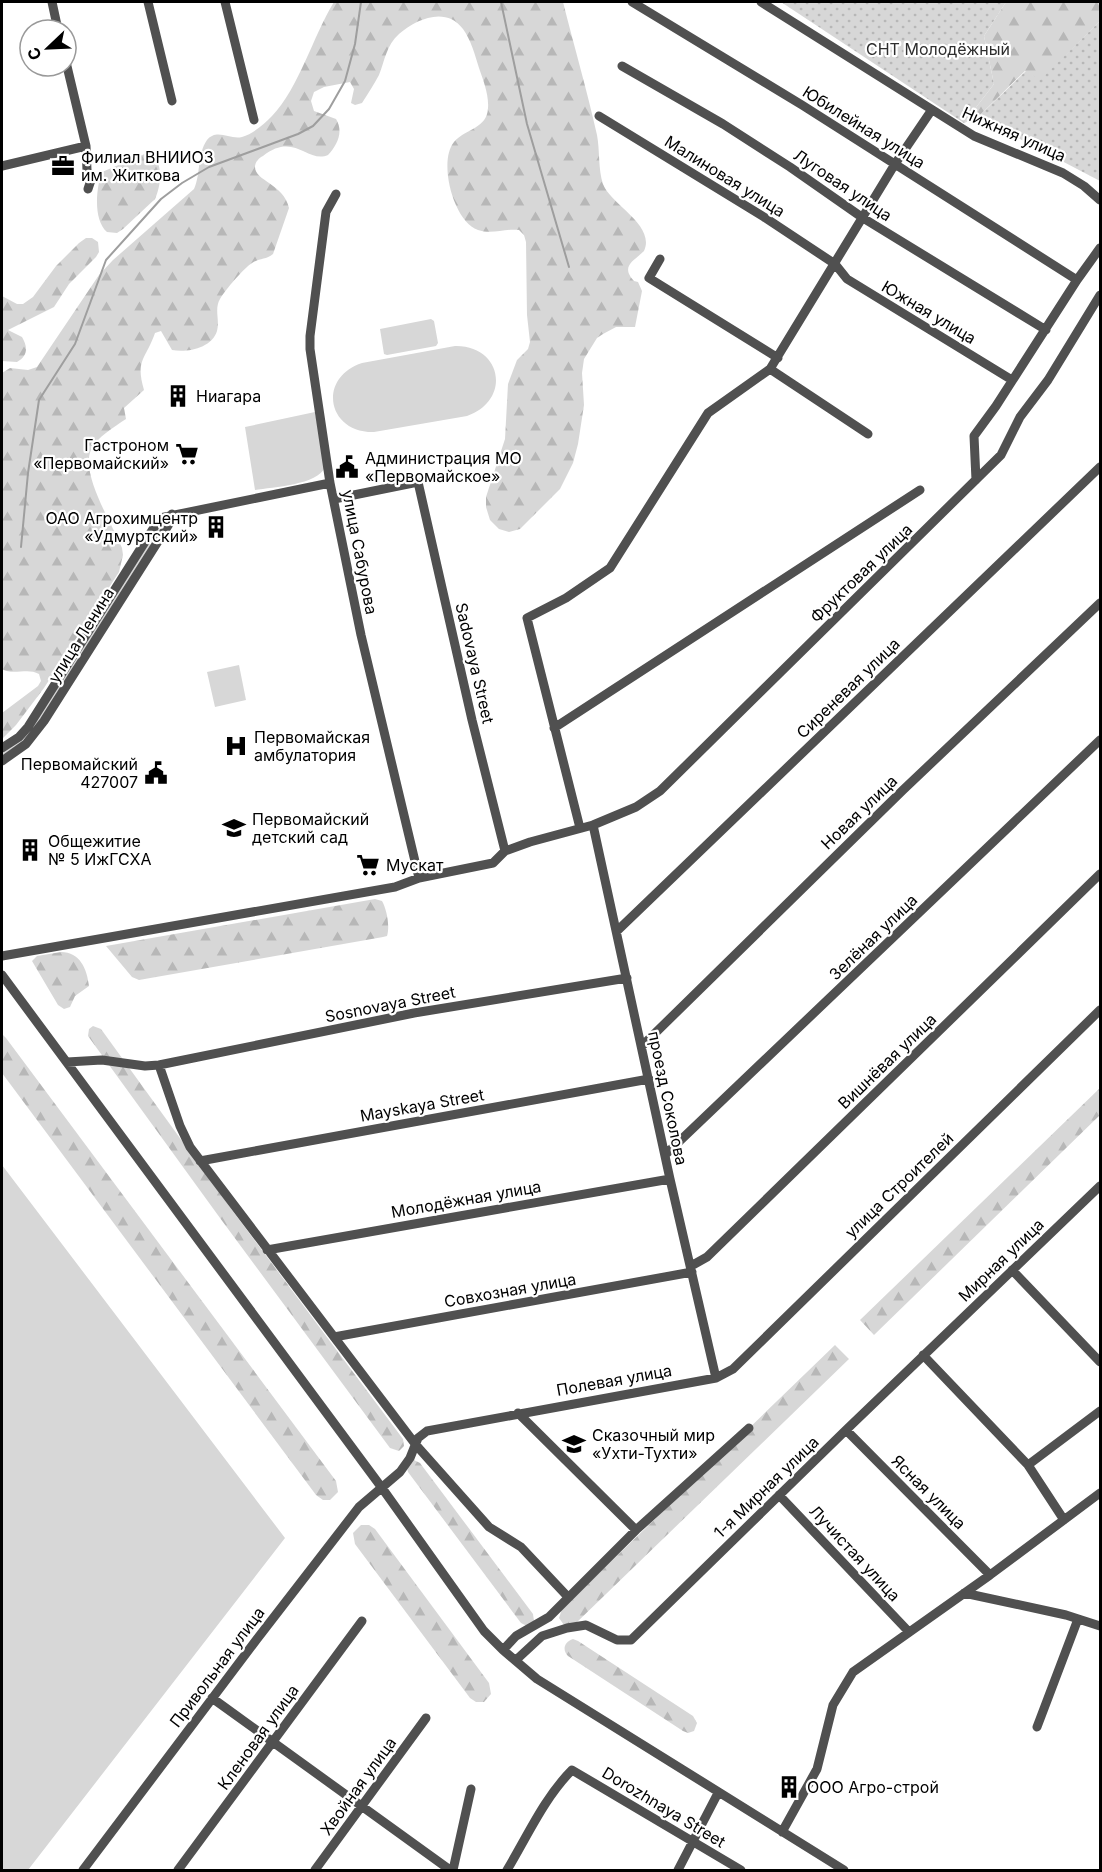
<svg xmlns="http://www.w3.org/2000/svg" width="1102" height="1872" viewBox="0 0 1102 1872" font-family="Inter,sans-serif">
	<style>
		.green { fill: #d7d7d7 }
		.forest { fill: url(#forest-firs) }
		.garden { fill: url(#garden-dots) }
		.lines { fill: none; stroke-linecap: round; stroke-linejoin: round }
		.stream { stroke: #9e9e9e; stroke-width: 2 }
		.minor { stroke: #505050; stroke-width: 9 }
		.labels { text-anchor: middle; stroke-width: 4.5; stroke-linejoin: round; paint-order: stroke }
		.park-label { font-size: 16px; fill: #2e2e2e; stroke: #fff }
		.street-label { font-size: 16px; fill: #000; stroke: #fff }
		.poi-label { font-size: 16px; fill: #000; stroke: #fff; text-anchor: start }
	</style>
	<defs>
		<pattern id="forest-firs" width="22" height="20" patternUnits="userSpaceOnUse" patternTransform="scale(1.5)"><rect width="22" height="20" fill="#d7d7d7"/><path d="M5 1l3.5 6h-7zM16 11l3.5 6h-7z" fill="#b7b7b7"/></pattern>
		<pattern id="garden-dots" width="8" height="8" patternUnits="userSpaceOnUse" patternTransform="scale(1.5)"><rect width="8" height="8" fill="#d7d7d7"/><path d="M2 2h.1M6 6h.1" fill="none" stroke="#b7b7b7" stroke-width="1.8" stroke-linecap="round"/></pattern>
	</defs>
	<rect width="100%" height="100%" fill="#fff"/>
	<path class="green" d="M431,319L434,321L438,343L436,346L387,355L384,354L380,329Z
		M455,346C502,345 512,400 467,416L374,432C327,433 317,378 362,363Z
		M315,412L325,467C318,485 273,487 255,490L245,427Z
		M162,520L166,522L29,738L2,758V752L9,748Z
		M239,665L246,700L215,707L207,672Z
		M2,1165L285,1538L28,1870H2Z"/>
	<path class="forest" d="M334,2H563C574,46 587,90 597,135C600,151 598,169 603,184C610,204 656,225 644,251C634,261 620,266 634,281L638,282L642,291L635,327H616L603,334L597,338L584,359L582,373L584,405L578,444L573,463L560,489L520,529L509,532L499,529L490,520L486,507V497L505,439L508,384L517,360L528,349L530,342L527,315L526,242L524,235L519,230C506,228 492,235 478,230C453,221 438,161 454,142C466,128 487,129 488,108C489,94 483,80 479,68C475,55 471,40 463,29C446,6 416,19 399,34C386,46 385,60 379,75C374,84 368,94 362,103L355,105L351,103L354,89L350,82L324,87L314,92L311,101L314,111L336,119C344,132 337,145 328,155C308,164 294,131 263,156C259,158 255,162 255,167C255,181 284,184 289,208L273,254C266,260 259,258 252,263C243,269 226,289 220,299C214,309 220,320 217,331C212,348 187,353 172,350L161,331L155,333C146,359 135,360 144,390L124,408L126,419C114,427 97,437 91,450C80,474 113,525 122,548L123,555L119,572L44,688L16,725L2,739V713L38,686L41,681L39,674C27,667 14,676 2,669V373L10,368L28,370L37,367L99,275L113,260L194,189C201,174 197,154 207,140C217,128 230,140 242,137C253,134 264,124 272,116C299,88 313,36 334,2Z
		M1006,2H1100V21L1040,81L1025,71L978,117L964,123L994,84L984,36Z
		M147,153C165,158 161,186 155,199L123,229L117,233L107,232C93,220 96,188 102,172Z
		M86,238H92L98,242L99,252L96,257L69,284L54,307L8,330L22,337C28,347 28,356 17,362L2,361V296L17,304H23L33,297L56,266L79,243Z
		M375,899L382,901C387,910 390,926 387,936L383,937L139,980L132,977L106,946Z
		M61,952C80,952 87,969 89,986L75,996L70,1007L64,1009L58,1005L32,961L37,956Z
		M93,1026L101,1029L232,1210L403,1439L404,1446L399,1451L390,1448L220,1218L88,1036L89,1029Z
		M2,1034L6,1038L336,1481L338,1492L330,1500H323L316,1495L2,1073Z
		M1100,1088V1115L874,1335L860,1320Z
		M835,1345L849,1359L575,1624L564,1625L559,1618L562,1609Z
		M414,1460L420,1463L533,1614L534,1621L527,1626L521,1623L408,1472L407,1468Z
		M361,1525H369L375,1529L489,1683L491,1694L484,1702H476L470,1698L355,1544L353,1533Z
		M573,1639L578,1641L693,1716L697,1723L694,1731L688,1733L683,1731L568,1656C562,1650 564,1642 573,1639Z"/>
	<path class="garden" d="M781,2H1006L984,36L994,84L964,123Z
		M1100,21V181L978,117L1026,71L1040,80Z"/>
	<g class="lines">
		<path class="stream" d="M501,2L527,124L569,267
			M21,547L28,473L39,400L75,344L106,260L161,199L182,183L209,167L298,134L313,126L329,109L345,81L355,44L361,2"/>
		<path class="minor" d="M52,2L58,30
			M148,2L172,101
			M225,2L254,120
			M632,2L802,105L1077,280
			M761,2L974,136L1063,173L1084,186L1100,200
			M66,62L86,146L87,170L91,180L88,189
			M622,66L723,124L790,167L863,218L1046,330
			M599,116L764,217L835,264L847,279L1012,380
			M2,166L86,146
			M336,194L326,212L310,336V349L330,483L361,635L419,878
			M660,259L649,278L778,358
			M770,369L868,434
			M976,480L974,436L996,406L1077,280L1100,248
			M334,499L418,482L472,720L505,851
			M554,728L920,490
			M2,748L19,737L28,727L160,518L330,483
			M2,761L26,744L44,721L169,524L172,514
			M593,825L670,1179L716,1378
			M580,828L527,618L566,598L610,568L708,413L770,369L895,164L931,111
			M617,931L1100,467
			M2,956L395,887L419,878L493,863L505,851L530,842L593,825L636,807L660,791L1001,455L1020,417L1048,380L1100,295
			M2,975L382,1488L484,1631L503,1650L537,1679L844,1870
			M642,1046L903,790L1100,603
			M67,1062L102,1060L145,1066L159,1065L414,1013L627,978
			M159,1065L180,1126L190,1147L416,1445L489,1527L521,1547L568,1597
			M665,1155L1100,740
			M200,1161L649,1079
			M267,1250L670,1179
			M691,1266L707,1257L1100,874
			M1012,1270L1100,1362
			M334,1337L692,1272
			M923,1355L1028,1465L1064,1520
			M518,1413L636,1530
			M846,1430L990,1575
			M1028,1465L1100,1411
			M779,1495L909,1632
			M964,1593L1066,1615L1100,1626
			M503,1650L516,1636L549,1617L636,1530L749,1428
			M516,1660L542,1636L567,1628L586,1625L617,1640H631L846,1430L1100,1186
			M212,1698L450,1870
			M1037,1727L1078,1619
			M782,1832L817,1769L833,1705L853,1672L990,1575L1100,1493
			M83,1870L257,1639L359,1507L400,1472L410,1458L418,1438L427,1431L716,1378L733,1369L1100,1010
			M178,1870L362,1621
			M315,1870L426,1718
			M453,1870L471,1789
			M507,1870C527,1837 544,1798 572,1770L741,1870
			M678,1870L718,1793"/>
	</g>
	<defs>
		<g id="office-bare" transform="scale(1.8)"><path d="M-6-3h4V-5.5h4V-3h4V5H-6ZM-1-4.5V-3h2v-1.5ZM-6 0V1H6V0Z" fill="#000" stroke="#fff" stroke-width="2.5" paint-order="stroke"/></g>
		<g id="building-bare" transform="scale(1.8)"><path d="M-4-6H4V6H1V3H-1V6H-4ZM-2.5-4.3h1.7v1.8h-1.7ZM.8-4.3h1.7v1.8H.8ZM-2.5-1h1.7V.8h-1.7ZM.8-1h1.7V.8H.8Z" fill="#000" stroke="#fff" stroke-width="2.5" paint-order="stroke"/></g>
		<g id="supermarket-bare" transform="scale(1.8)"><path d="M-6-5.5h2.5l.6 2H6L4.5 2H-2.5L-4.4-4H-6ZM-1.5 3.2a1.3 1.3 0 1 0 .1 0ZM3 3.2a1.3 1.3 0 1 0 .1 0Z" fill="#000" stroke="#fff" stroke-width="2.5" paint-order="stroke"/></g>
		<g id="civic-bare" transform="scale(1.8)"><path d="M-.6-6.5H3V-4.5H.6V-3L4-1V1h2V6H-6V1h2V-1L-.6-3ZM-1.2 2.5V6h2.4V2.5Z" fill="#000" stroke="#fff" stroke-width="2.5" paint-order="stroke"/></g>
		<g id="hospital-bare" transform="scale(1.8)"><path d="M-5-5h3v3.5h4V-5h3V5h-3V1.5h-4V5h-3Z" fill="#000" stroke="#fff" stroke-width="2.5" paint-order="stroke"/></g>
		<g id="school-bare" transform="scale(1.8)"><path d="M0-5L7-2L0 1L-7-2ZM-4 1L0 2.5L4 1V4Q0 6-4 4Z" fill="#000" stroke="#fff" stroke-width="2.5" paint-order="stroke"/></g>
	</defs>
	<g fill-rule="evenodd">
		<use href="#office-bare" x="63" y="166"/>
		<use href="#building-bare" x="178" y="396"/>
		<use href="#supermarket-bare" x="187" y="454"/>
		<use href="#civic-bare" x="347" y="467"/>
		<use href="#building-bare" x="216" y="527"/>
		<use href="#hospital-bare" x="236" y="746"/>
		<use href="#civic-bare" x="156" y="773"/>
		<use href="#school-bare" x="234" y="828"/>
		<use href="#building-bare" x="30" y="850"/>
		<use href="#supermarket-bare" x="368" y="865"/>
		<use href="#school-bare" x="574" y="1444"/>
		<use href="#building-bare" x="789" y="1787"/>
	</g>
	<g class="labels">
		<g class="park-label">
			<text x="938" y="55">СНТ Молодёжный</text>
		</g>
		<g class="street-label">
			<text transform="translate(864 127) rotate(32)" y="6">Юбилейная улица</text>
			<text transform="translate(1014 134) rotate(24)" y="6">Нижняя улица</text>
			<text transform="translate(725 176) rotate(32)" y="6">Малиновая улица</text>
			<text transform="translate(843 185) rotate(34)" y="6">Луговая улица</text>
			<text transform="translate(929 312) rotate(31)" y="6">Южная улица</text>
			<text transform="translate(360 552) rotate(79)" y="6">улица Сабурова</text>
			<text transform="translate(861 573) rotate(-44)" y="6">Фруктовая улица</text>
			<text transform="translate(81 635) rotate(-58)" y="6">улица Ленина</text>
			<text transform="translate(475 663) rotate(77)" y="6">Sadovaya Street</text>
			<text transform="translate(848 688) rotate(-44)" y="6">Сиреневая улица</text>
			<text transform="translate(859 812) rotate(-44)" y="6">Новая улица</text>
			<text transform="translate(873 937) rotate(-44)" y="6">Зелёная улица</text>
			<text transform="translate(390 1004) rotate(-11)" y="6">Sosnovaya Street</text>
			<text transform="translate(887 1061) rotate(-44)" y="6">Вишнёвая улица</text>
			<text transform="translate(668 1098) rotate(78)" y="6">проезд Соколова</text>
			<text transform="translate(422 1105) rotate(-10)" y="6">Mayskaya Street</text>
			<text transform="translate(899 1185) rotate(-44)" y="6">улица Строителей</text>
			<text transform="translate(466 1199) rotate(-10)" y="6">Молодёжная улица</text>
			<text transform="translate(1001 1260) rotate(-44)" y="6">Мирная улица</text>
			<text transform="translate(510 1290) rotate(-10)" y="6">Совхозная улица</text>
			<text transform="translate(614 1380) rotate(-10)" y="6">Полевая улица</text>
			<text transform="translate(766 1487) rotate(-44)" y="6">1-я Мирная улица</text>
			<text transform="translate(929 1492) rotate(45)" y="6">Ясная улица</text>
			<text transform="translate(855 1553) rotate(47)" y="6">Лучистая улица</text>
			<text transform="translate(217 1667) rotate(-53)" y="6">Привольная улица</text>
			<text transform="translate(258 1737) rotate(-54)" y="6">Кленовая улица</text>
			<text transform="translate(358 1786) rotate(-54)" y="6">Хвойная улица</text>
			<text transform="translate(664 1807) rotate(31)" y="6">Dorozhnaya Street</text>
		</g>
		<g class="poi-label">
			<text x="81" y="163">Филиал ВНИИОЗ<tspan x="81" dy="18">им. Житкова</tspan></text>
			<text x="196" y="402">Ниагара</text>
			<text x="169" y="451" text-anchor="end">Гастроном<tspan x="169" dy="18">«Первомайский»</tspan></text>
			<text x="365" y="464">Администрация МО<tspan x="365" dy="18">«Первомайское»</tspan></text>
			<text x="198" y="524" text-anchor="end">ОАО Агрохимцентр<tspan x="198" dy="18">«Удмуртский»</tspan></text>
			<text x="254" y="743">Первомайская<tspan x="254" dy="18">амбулатория</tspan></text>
			<text x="138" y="770" text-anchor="end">Первомайский<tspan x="138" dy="18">427007</tspan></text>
			<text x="252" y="825">Первомайский<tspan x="252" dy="18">детский сад</tspan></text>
			<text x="48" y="847">Общежитие<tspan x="48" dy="18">№ 5 ИжГСХА</tspan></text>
			<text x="386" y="871">Мускат</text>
			<text x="592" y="1441">Сказочный мир<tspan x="592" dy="18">«Ухти-Тухти»</tspan></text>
			<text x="807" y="1793">ООО Агро-строй</text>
		</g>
	</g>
	<rect width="1102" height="1872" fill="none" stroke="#000000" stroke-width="6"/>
	<g transform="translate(48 48) rotate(247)"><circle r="28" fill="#ffffff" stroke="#999999" stroke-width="1.5"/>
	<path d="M0-4.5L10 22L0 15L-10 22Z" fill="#000000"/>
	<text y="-9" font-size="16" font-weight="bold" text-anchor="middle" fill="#000000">С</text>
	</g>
</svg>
